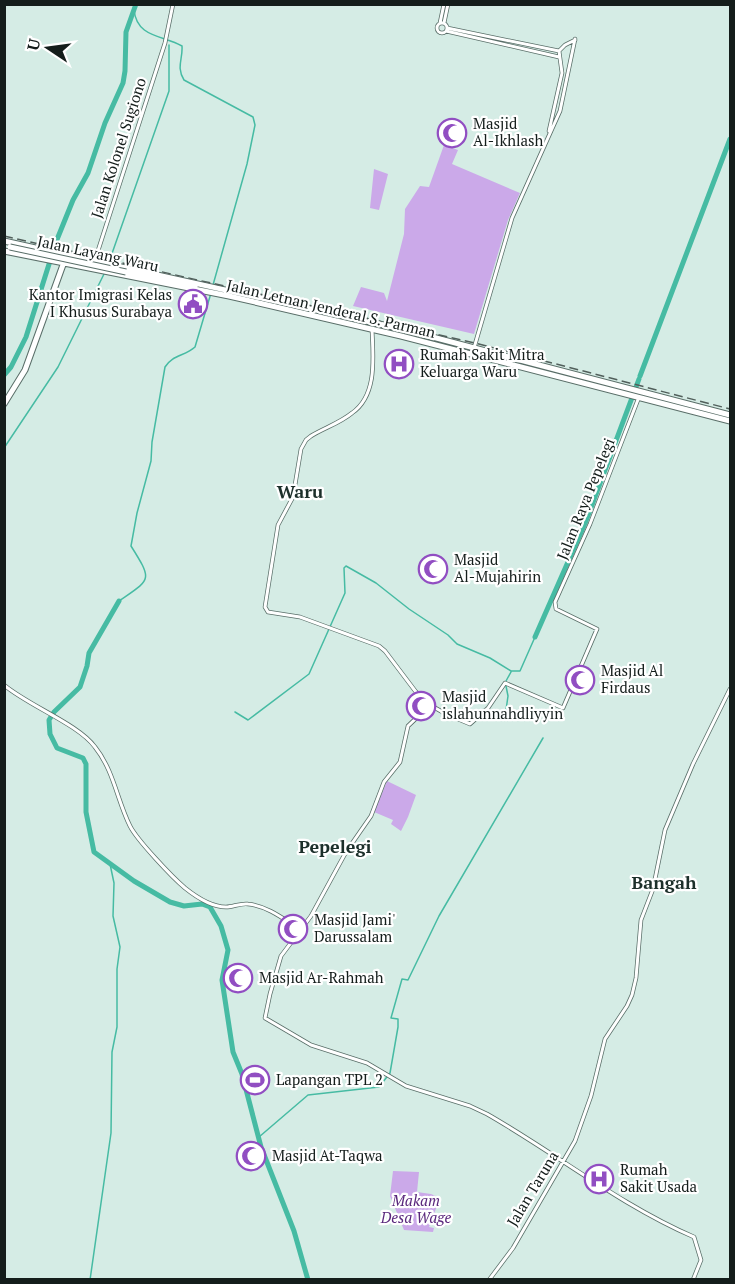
<svg xmlns="http://www.w3.org/2000/svg" width="735" height="1284" viewBox="0 0 735 1284" font-family="'PT Serif',serif">
	<style>
		.green { fill: #cba9e9 }
		.lines { fill: none; stroke-linecap: round; stroke-linejoin: round }
		.stream { stroke: #46bba3; stroke-width: 1.5 }
		.river { stroke: #46bba3; stroke-width: 5 }
		.tertiary-casing { stroke: #596e68; stroke-width: 4.5 }
		.trunk-casing { stroke: #596e68; stroke-width: 7 }
		.tertiary { stroke: #fff; stroke-width: 3 }
		.trunk { stroke: #fff; stroke-width: 5 }
		.rail { stroke: #515f5b; stroke-width: 1.5; stroke-dasharray: 9 4.5; stroke-linecap: butt }
		.trunk-bridge-casing { stroke: #596e68; stroke-width: 7; stroke-linecap: butt }
		.trunk-bridge { stroke: #fff; stroke-width: 5 }
		.labels { text-anchor: middle; stroke-width: 4.5; stroke-linejoin: round; paint-order: stroke }
		.poi-label { font-size: 15px; fill: #141d1b; stroke: #fff; text-anchor: start }
		.street-label { font-size: 15px; fill: #141d1b; stroke: #fff }
		.park-label { font-size: 15px; font-style: italic; fill: #59277c; stroke: #fff }
		.quarter-label { font-size: 18px; font-weight: bold; fill: #1c2f2a; stroke: #fff }
	</style>
	<rect width="100%" height="100%" fill="#d5ece5"/>
	<path class="green" d="M444,145L458,150L452,164L520,193L508,220L474,334L353,306L361,287L384,293L387,301L404,234L405,209L420,186L429,187Z
		M374,169L388,174L379,210L370,208Z
		M387,781L416,795L408,817L401,831L391,824L393,820L374,812Z
		M393,1171L419,1172L417,1192L431,1194L440,1198L429,1227L434,1228L433,1232L404,1230L390,1196Z"/>
	<g class="lines">
		<path class="stream" d="M134,10C137,38 163,35 182,46C183,59 176,67 184,80L253,117L255,125L247,164L213,285
			M730,139V138
			M109,262L169,91V45
			M4,448L58,367L105,272
			M119,601C151,579 153,581 131,546L137,513L151,461L152,442L165,367C172,355 185,356 195,347L211,293
			M506,681L511,672
			M506,710L508,696L506,686
			M235,712L248,720L309,674L345,593L344,568L346,566L376,583L409,609L448,635L457,644L490,658L511,671H520L535,637
			M259,1137L308,1095L379,1087L390,1073L398,1027V1019L391,1018L402,979L408,980L439,916L543,738
			M90,1280L111,1133L112,1052L117,1027V969L120,947L113,916L114,883L110,864"/>
		<path class="river" d="M4,375L11,367L26,337L56,242L73,200L88,173L105,123L123,83L125,71L126,32L136,4
			M640,376L730,139
			M119,601L89,653L87,666L80,687L54,712L49,720L50,734L57,748L83,758L86,764V812L94,852L134,881L170,902L184,906L202,904L210,907L221,926L228,950L222,980L233,1052L242,1074L261,1147L294,1231L308,1280
			M535,637L586,521L639,379"/>
		<g class="tertiary-casing">
			<path id="tertiary" d="M437 28a5 5 0 1 1 10 0a5 5 0 1 1-10 0Z
				M440,23L444,4
				M444,23L448,4
				M447,28L559,51
				M446,31L559,57
				M549,131L562,73L559,51L565,45L575,40
				M95,260L165,43L173,4
				M372,329C373,356 378,395 352,413C340,423 324,428 311,436L306,440L301,449L293,497L278,525L265,607L268,612L300,617L379,646L385,651L416,692L430,705L446,714L470,724L488,708L505,683L563,708L597,629L556,609L555,602L590,524L639,397
				M474,348L512,218L560,111L575,39
				M4,685C29,706 78,724 95,747C114,771 117,800 130,826C137,840 172,877 185,888C195,896 212,907 226,907C233,907 240,903 248,904C268,906 285,920 301,930
				M430,705L408,726L400,762L384,782L371,816L346,852L311,916L281,956L270,994L265,1018L311,1045L367,1063L406,1086L470,1106L487,1114C557,1154 620,1205 694,1237L701,1260L693,1280
				M489,1280L513,1248L575,1141L591,1096L605,1039L627,1006L632,995L636,978L641,920L653,889L665,830L693,764L730,689"/>
		</g>
		<g class="trunk-casing">
			<path id="trunk" d="M4,241L402,329L730,415
				M4,251L229,296L401,336L730,421
				M126,272L195,287
				M4,404L25,370L64,262"/>
		</g>
		<use href="#tertiary" class="tertiary"/>
		<use href="#trunk" class="trunk"/>
		<path class="rail" d="M4,236L475,343L730,409"/>
		<g class="trunk-bridge-casing">
			<path id="trunk-bridge" d="M10,247L126,272"/>
		</g>
		<use href="#trunk-bridge" class="trunk-bridge"/>
	</g>
	<defs>
		<g id="mosque-ring" transform="scale(1.5)"><circle r="9.5" fill="#fff" stroke="#914ec2" stroke-width="1.5"/><path d="M3.5-4.9A6 6 0 1 0 3.5 4.9A5 5 0 1 1 3.5-4.9Z" fill="#914ec2"/></g>
		<g id="civic-ring" transform="scale(1.5)"><circle r="9.5" fill="#fff" stroke="#914ec2" stroke-width="1.5"/><path d="M-.6-6.5H3V-4.5H.6V-3L4-1V1h2V6H-6V1h2V-1L-.6-3ZM-1.2 2.5V6h2.4V2.5Z" fill="#914ec2"/></g>
		<g id="hospital-ring" transform="scale(1.5)"><circle r="9.5" fill="#fff" stroke="#914ec2" stroke-width="1.5"/><path d="M-5-5h3v3.5h4V-5h3V5h-3V1.5h-4V5h-3Z" fill="#914ec2"/></g>
		<g id="stadium-ring" transform="scale(1.5)"><circle r="9.5" fill="#fff" stroke="#914ec2" stroke-width="1.5"/><path d="M0-5a6.5 5 0 1 0 0 10a6.5 5 0 1 0 0-10ZM-3.5-1.8h7v3.6h-7Z" fill="#914ec2"/></g>
	</defs>
	<g fill-rule="evenodd">
		<use href="#mosque-ring" x="452" y="133"/>
		<use href="#civic-ring" x="193" y="304"/>
		<use href="#hospital-ring" x="399" y="364"/>
		<use href="#mosque-ring" x="433" y="569"/>
		<use href="#mosque-ring" x="580" y="680"/>
		<use href="#mosque-ring" x="421" y="706"/>
		<use href="#mosque-ring" x="293" y="929"/>
		<use href="#mosque-ring" x="238" y="978"/>
		<use href="#stadium-ring" x="255" y="1080"/>
		<use href="#mosque-ring" x="251" y="1156"/>
		<use href="#hospital-ring" x="599" y="1179"/>
	</g>
	<g class="labels">
		<g class="poi-label">
			<text x="473" y="129">Masjid<tspan x="473" dy="17">Al-Ikhlash</tspan></text>
			<text x="172" y="300" text-anchor="end">Kantor Imigrasi Kelas<tspan x="172" dy="17">I Khusus Surabaya</tspan></text>
			<text x="420" y="360">Rumah Sakit Mitra<tspan x="420" dy="17">Keluarga Waru</tspan></text>
			<text x="454" y="565">Masjid<tspan x="454" dy="17">Al-Mujahirin</tspan></text>
			<text x="601" y="676">Masjid Al<tspan x="601" dy="17">Firdaus</tspan></text>
			<text x="442" y="702">Masjid<tspan x="442" dy="17">islahunnahdliyyin</tspan></text>
			<text x="314" y="925">Masjid Jami'<tspan x="314" dy="17">Darussalam</tspan></text>
			<text x="259" y="983">Masjid Ar-Rahmah</text>
			<text x="276" y="1085">Lapangan TPL 2</text>
			<text x="272" y="1161">Masjid At-Taqwa</text>
			<text x="620" y="1175">Rumah<tspan x="620" dy="17">Sakit Usada</tspan></text>
		</g>
		<g class="street-label">
			<text transform="translate(119 148) rotate(-72)" y="5">Jalan Kolonel Sugiono</text>
			<text transform="translate(98 254) rotate(12)" y="5">Jalan Layang Waru</text>
			<text transform="translate(331 309) rotate(13)" y="5">Jalan Letnan Jenderal S. Parman</text>
			<text transform="translate(586 499) rotate(-68)" y="5">Jalan Raya Pepelegi</text>
			<text transform="translate(533 1189) rotate(-59)" y="5">Jalan Taruna</text>
		</g>
		<g class="park-label">
			<text x="416" y="1206">Makam<tspan x="416" dy="17">Desa Wage</tspan></text>
		</g>
		<g class="quarter-label">
			<text x="300" y="498">Waru</text>
			<text x="335" y="853">Pepelegi</text>
			<text x="664" y="889">Bangah</text>
		</g>
	</g>
	<rect width="735" height="1284" fill="none" stroke="#141d1b" stroke-width="12"/>
	<g transform="translate(48 48) rotate(283)" stroke="#ffffff" stroke-width="4.5" paint-order="stroke">
	<path d="M0-4.5L10 22L0 15L-10 22Z" fill="#141d1b"/>
	<text y="-9" font-size="16" font-weight="bold" text-anchor="middle" fill="#141d1b">U</text>
	</g>
</svg>
